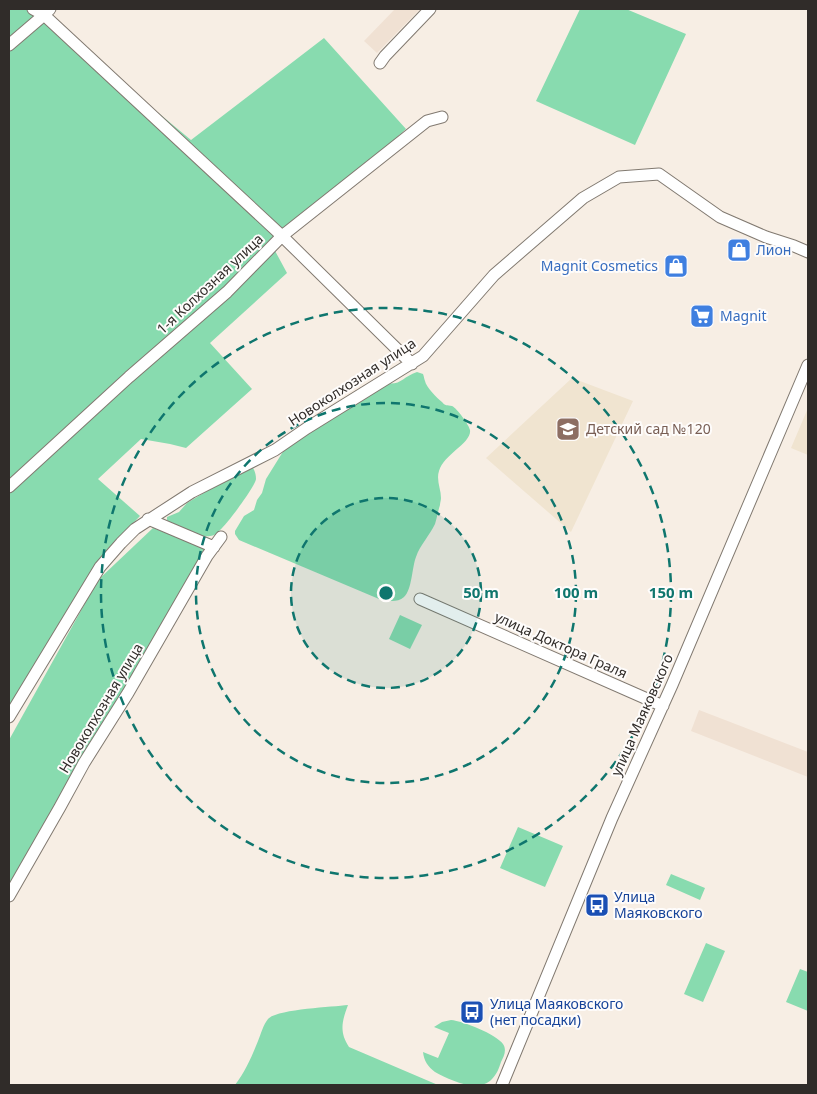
<svg xmlns="http://www.w3.org/2000/svg" width="817" height="1094" viewBox="0 0 817 1094" font-family="'Noto Sans',sans-serif">
	<style>
		.built { fill: #f0e1d3 }
		.education { fill: #f0e4d0 }
		.green { fill: #88dbaf }
		.lines { fill: none; stroke-linecap: round; stroke-linejoin: round }
		.street-casing { stroke: #817970; stroke-width: 13 }
		.street { stroke: #fff; stroke-width: 11 }
		.ring { fill: none; stroke: #0f766e; stroke-width: 2.5; stroke-dasharray: 9 6 }
		.labels { text-anchor: middle; stroke-width: 4; stroke-linejoin: round; paint-order: stroke }
		.shop-label { font-size: 14px; fill: #366cbe; stroke: #fefcfb; text-anchor: start }
		.street-label { font-size: 14px; fill: #302c29; stroke: #fefcfb }
		.education-label { font-size: 14px; fill: #785e54; stroke: #fefcfb; text-anchor: start }
		.transit-label { font-size: 14px; fill: #164399; stroke: #fefcfb; text-anchor: start }
		.centre { fill: #0f766e; stroke: #fefcfb; stroke-width: 2.5 }
		.ring-label { font-size: 15px; text-anchor: middle; font-weight: bold; fill: #0f766e; stroke: #fefcfb; stroke-width: 4; stroke-linejoin: round; paint-order: stroke }
	</style>
	<rect width="100%" height="100%" fill="#f7eee4"/>
	<path class="built" d="M395,9H420L377,53L364,41Z
		M699,710L808,752V777L691,731Z"/>
	<path class="education" d="M572,378L633,401L571,532L486,458Z
		M808,408V455L791,448Z"/>
	<path class="green" d="M9,9H33L191,140L324,38L406,129L274,249L287,273L210,343L252,389L186,448L170,444L141,439L98,479L140,516L103,555L9,707Z
		M580,9H626L686,34L635,145L536,101Z
		M417,372L423,374C424,376 424,379 425,381C426,387 437,398 442,402C445,406 447,405 452,406C457,408 469,425 470,430C472,443 444,454 439,471C436,480 441,489 441,498C441,500 440,503 440,505C438,511 437,518 435,524C430,535 420,545 416,557C412,567 412,590 404,597C397,603 387,601 379,599L239,540L235,534V531L244,516L254,510L257,500L262,493L266,479L284,450L385,383C401,386 402,377 417,372Z
		M250,468H253C255,471 256,475 256,479C255,487 227,524 220,530C217,533 214,536 210,536C200,538 179,527 170,523L167,520V517L179,512L187,503L232,476Z
		M153,528L205,548L9,890V740L98,580Z
		M400,615L422,625L410,649L389,639Z
		M518,827L563,846L545,887L500,868Z
		M671,874L705,888L700,900L666,885Z
		M706,943L725,951L703,1002L684,994Z
		M800,969L808,972V1011L786,1002Z
		M348,1005C342,1021 339,1032 349,1047L438,1085H235C245,1072 252,1056 258,1041C261,1034 263,1025 268,1019C277,1009 332,1007 348,1005Z
		M451,1020C463,1021 496,1034 503,1044C507,1050 504,1056 501,1062C499,1068 497,1074 492,1079C478,1094 450,1080 435,1072C428,1067 424,1061 423,1052L438,1058L449,1033L434,1027L442,1022Z"/>
	<g class="lines">
		<g class="street-casing">
			<path id="street" d="M33,9L44,15L282,236L412,364
				M9,45L44,15L50,9
				M380,63L385,56L430,9
				M9,487L129,377L227,292L282,236L427,121L442,117
				M148,519L214,547
				M420,599L663,706
				M9,717L100,567L121,543L135,529L192,492L275,450L307,428L423,356L494,275L583,198L619,177L659,174L720,217L766,237L794,246L808,252
				M9,896L60,807L84,763L128,693L207,556L221,537
				M502,1085L612,818L672,685L808,365"/>
		</g>
		<use href="#street" class="street"/>
	</g>
	<circle cx="386" cy="593" r="95" fill="#0f766e" fill-opacity=".12"/>
	<g class="ring">
		<circle cx="386" cy="593" r="95"/>
		<circle cx="386" cy="593" r="190"/>
		<circle cx="386" cy="593" r="285"/>
	</g>
	<defs>
		<g id="shop-square" transform="scale(1.25)"><rect x="-9" y="-9" width="18" height="18" rx="4" fill="#3f7fe0" stroke="#fefcfb"/><path d="M-5-2.5h2.3a2.7 3.5 0 0 1 5.4 0H5L5.5 6h-11ZM-1.5-2.5h3a1.5 2.3 0 0 0-3 0Z" fill="#fff"/></g>
		<g id="supermarket-square" transform="scale(1.25)"><rect x="-9" y="-9" width="18" height="18" rx="4" fill="#3f7fe0" stroke="#fefcfb"/><path d="M-6-5.5h2.5l.6 2H6L4.5 2H-2.5L-4.4-4H-6ZM-1.5 3.2a1.3 1.3 0 1 0 .1 0ZM3 3.2a1.3 1.3 0 1 0 .1 0Z" fill="#fff"/></g>
		<g id="school-square" transform="scale(1.25)"><rect x="-9" y="-9" width="18" height="18" rx="4" fill="#8d6e63" stroke="#fefcfb"/><path d="M0-5L7-2L0 1L-7-2ZM-4 1L0 2.5L4 1V4Q0 6-4 4Z" fill="#fff"/></g>
		<g id="bus-square" transform="scale(1.25)"><rect x="-9" y="-9" width="18" height="18" rx="4" fill="#1a4fb4" stroke="#fefcfb"/><path d="M-5-6H5V4H4V6H2V4H-2V6H-4V4H-5ZM-3.5-4V0h7V-4ZM-3.5 1.2v1.5H-2V1.2ZM2 1.2v1.5H3.5V1.2Z" fill="#fff"/></g>
	</defs>
	<g fill-rule="evenodd">
		<use href="#shop-square" x="739" y="250"/>
		<use href="#shop-square" x="676" y="266"/>
		<use href="#supermarket-square" x="702" y="316"/>
		<use href="#school-square" x="568" y="429"/>
		<use href="#bus-square" x="597" y="905"/>
		<use href="#bus-square" x="472" y="1012"/>
	</g>
	<g class="labels">
		<g class="shop-label">
			<text x="756" y="255">Лион</text>
			<text x="658" y="271" text-anchor="end">Magnit Cosmetics</text>
			<text x="720" y="321">Magnit</text>
		</g>
		<g class="street-label">
			<text transform="translate(210 284) rotate(-43)" y="5">1-я Колхозная улица</text>
			<text transform="translate(352 382) rotate(-33)" y="5">Новоколхозная улица</text>
			<text transform="translate(561 645) rotate(24)" y="5">улица Доктора Граля</text>
			<text transform="translate(101 708) rotate(-59)" y="5">Новоколхозная улица</text>
			<text transform="translate(642 715) rotate(-66)" y="5">улица Маяковского</text>
		</g>
		<g class="education-label">
			<text x="586" y="434">Детский сад №120</text>
		</g>
		<g class="transit-label">
			<text x="614" y="902">Улица<tspan x="614" dy="16">Маяковского</tspan></text>
			<text x="490" y="1009">Улица Маяковского<tspan x="490" dy="16">(нет посадки)</tspan></text>
		</g>
	</g>
	<circle cx="386" cy="593" r="8" class="centre"/>
	<g class="ring-label">
		<text x="481" y="598">50 m</text>
		<text x="576" y="598">100 m</text>
		<text x="671" y="598">150 m</text>
	</g>
	<rect width="817" height="1094" fill="none" stroke="#302c29" stroke-width="20"/>
</svg>
